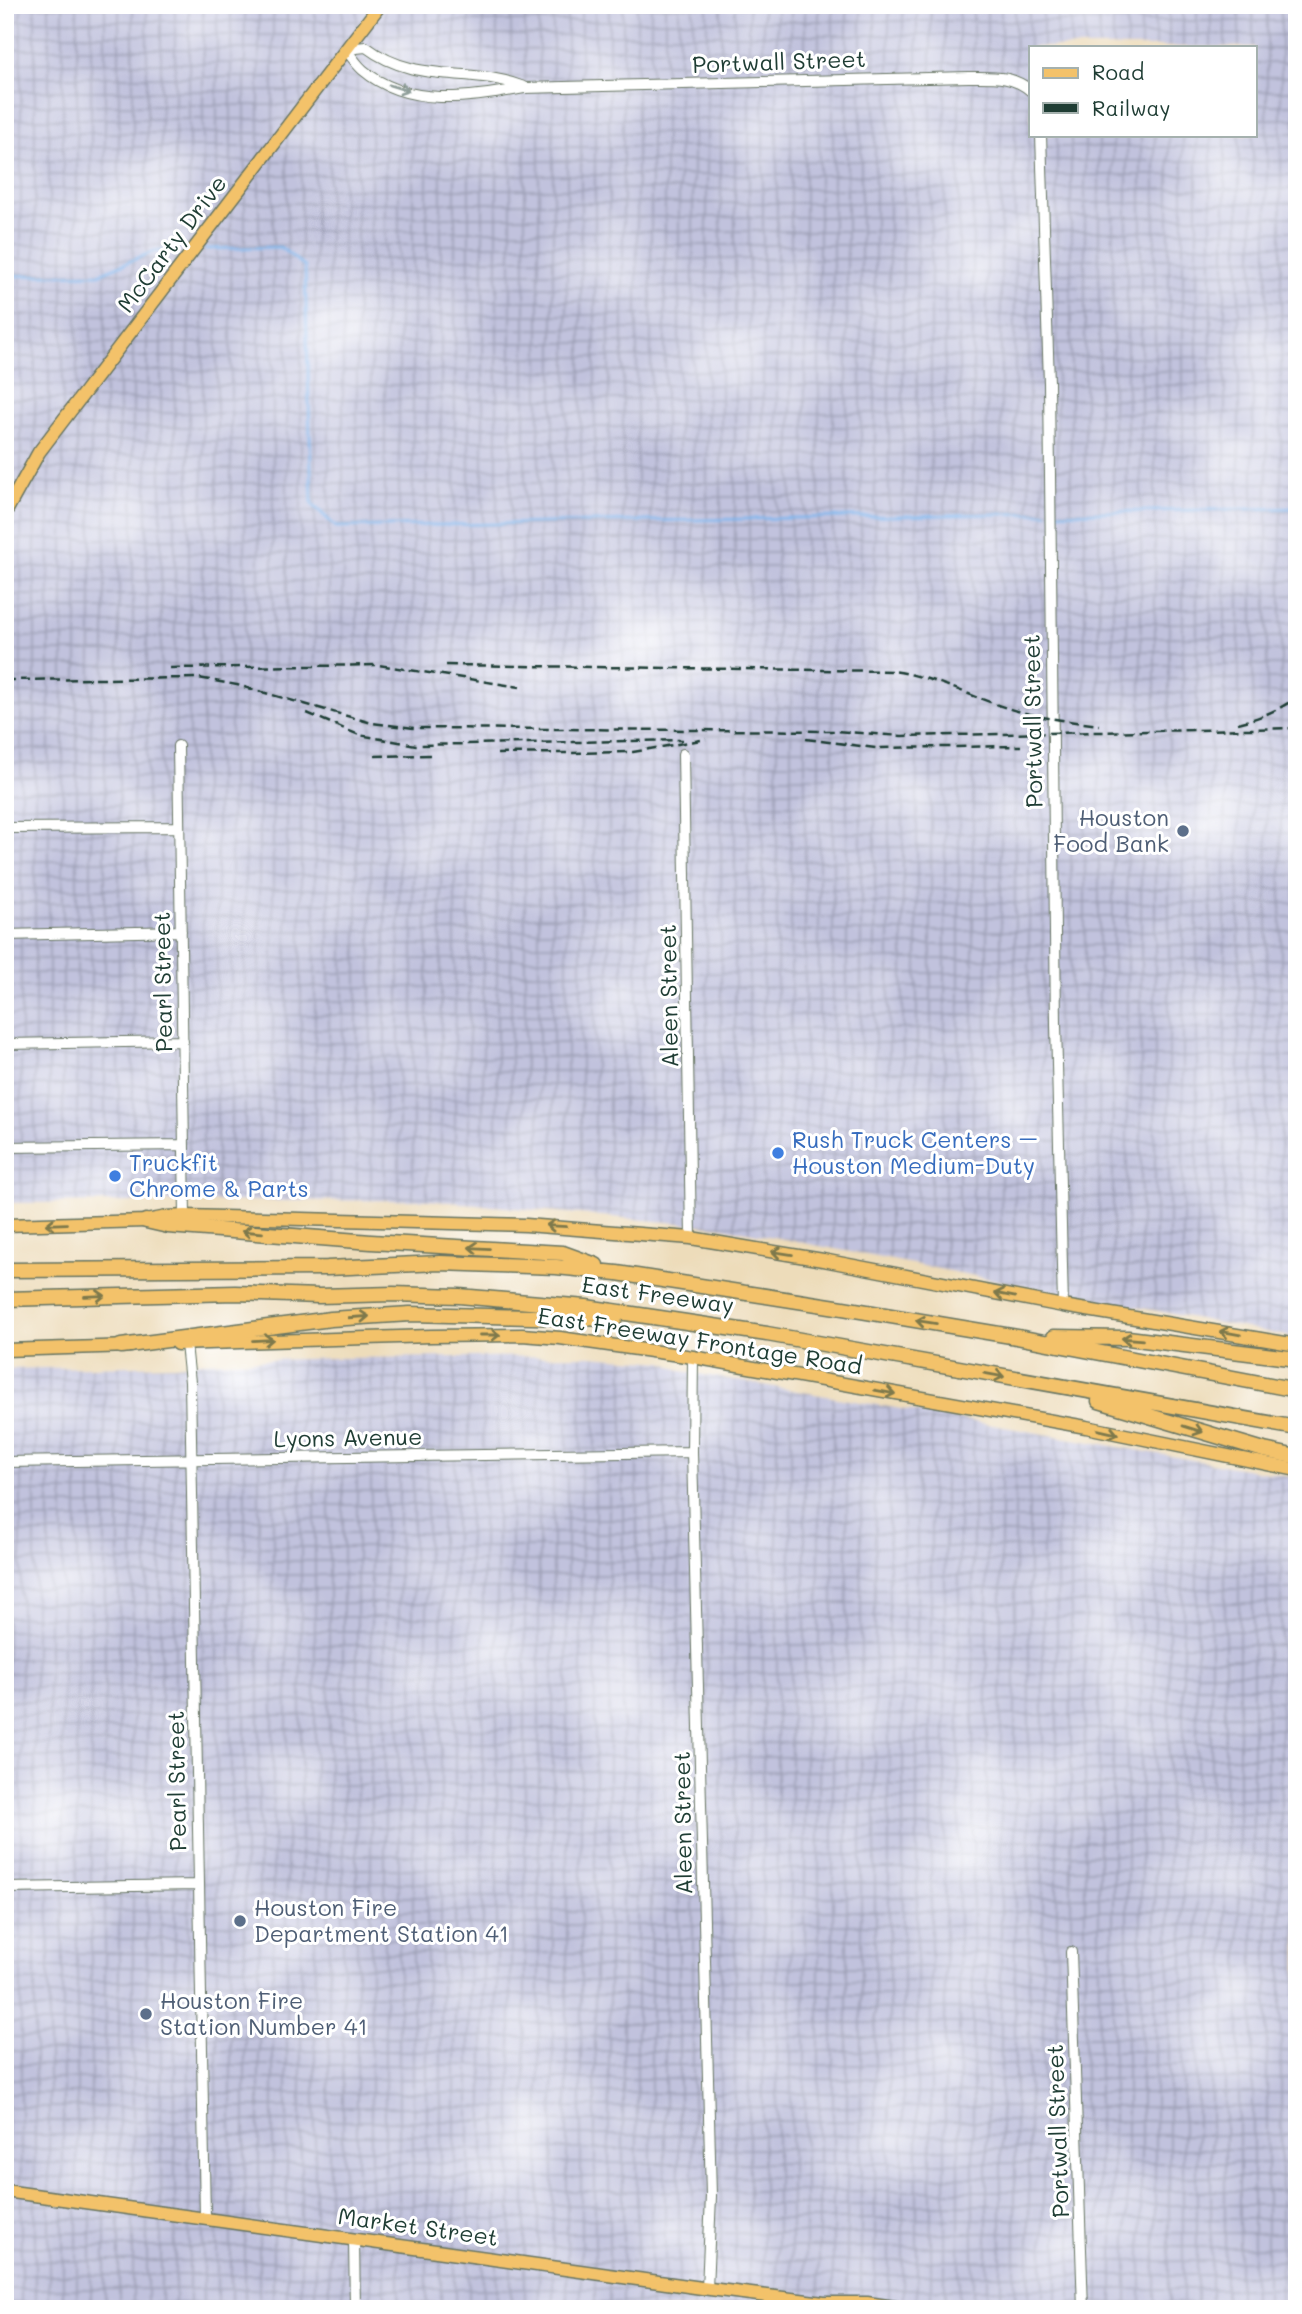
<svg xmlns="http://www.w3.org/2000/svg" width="1302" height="2314" viewBox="0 0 1302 2314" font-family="Mali,sans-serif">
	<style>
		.industrial { fill: url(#industrial-grid); fill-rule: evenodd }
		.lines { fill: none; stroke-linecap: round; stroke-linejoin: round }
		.stream { stroke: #7eb7ef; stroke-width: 2.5 }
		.minor-casing { stroke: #677563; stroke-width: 12 }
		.major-casing { stroke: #677563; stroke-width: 15 }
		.highway-casing { stroke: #677563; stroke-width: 17 }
		.minor { stroke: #fff; stroke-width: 10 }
		.major { stroke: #f3c26a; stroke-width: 12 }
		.highway { stroke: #f3c26a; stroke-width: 14 }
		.rail { stroke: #1f3d34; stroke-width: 2.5; stroke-dasharray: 10 5; stroke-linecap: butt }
		.oneway { stroke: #8f9e9a }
		.oneway2 { stroke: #7e794c }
		.service-dot { fill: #5c6f8a; stroke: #fff; stroke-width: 2.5 }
		.shop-dot { fill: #3f7fe0; stroke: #fff; stroke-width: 2.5 }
		.labels { text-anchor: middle; stroke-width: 6; stroke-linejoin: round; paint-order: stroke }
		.street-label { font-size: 23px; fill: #1f3d34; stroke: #fff }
		.service-label { font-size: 23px; fill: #4e5e75; stroke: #fff; text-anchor: start }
		.shop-label { font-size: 23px; fill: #366cbe; stroke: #fff; text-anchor: start }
	</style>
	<defs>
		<pattern id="industrial-grid" width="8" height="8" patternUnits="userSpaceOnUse" patternTransform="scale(1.75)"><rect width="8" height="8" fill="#c1c2dd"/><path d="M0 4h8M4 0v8" fill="none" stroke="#9c9fb4"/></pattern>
	</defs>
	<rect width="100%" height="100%" fill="#fff"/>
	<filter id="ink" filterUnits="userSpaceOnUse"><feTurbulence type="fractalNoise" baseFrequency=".0143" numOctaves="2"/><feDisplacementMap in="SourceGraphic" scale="14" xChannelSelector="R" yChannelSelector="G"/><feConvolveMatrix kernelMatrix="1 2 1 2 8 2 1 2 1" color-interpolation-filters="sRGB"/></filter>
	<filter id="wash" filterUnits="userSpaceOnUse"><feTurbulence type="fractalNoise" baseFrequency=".00686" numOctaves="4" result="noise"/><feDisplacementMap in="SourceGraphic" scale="28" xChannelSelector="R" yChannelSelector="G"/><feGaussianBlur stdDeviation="1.57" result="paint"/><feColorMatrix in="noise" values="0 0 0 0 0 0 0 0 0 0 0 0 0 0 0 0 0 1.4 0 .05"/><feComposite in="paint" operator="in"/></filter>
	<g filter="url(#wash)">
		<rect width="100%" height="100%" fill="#eddcba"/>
		<path class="industrial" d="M5,5H1297V1338L721,1227L427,1200L5,1203ZM1031,47H1255V135H1031Z
			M591,1356L663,1362L682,1371L1297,1478V2309H5V1369L175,1365L199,1362L335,1358Z"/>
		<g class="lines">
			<path class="stream" d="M205,249L280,247L305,267L312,504L336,527L1047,513
				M5,276L99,274L155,251H176
				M1053,513L1297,508"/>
		</g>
	</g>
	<g filter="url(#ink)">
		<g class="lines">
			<g class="minor-casing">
				<path id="minor" d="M346,49C351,56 356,64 363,70C407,108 472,98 524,88L969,77C992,77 1013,75 1031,91
					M346,49L366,47C418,86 469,65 524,87
					M1041,135L1049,383L1056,1024L1063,1306
					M178,746L185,1216
					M683,754L691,1238
					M5,828L178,827
					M5,935L181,931
					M5,1044L183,1041
					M5,1147L184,1145
					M186,1344L190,1382L205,2218
					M693,1357L692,1452L711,2196L707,2289
					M5,1462L692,1452
					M5,1888L198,1885
					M1071,1952L1083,2309
					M354,2239L355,2309"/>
			</g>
			<g class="major-casing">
				<path id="major" d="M5,513L39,452L380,5
					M5,1225L146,1221L167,1217L185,1216L526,1225L691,1238L823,1260L1063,1306L1297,1345
					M177,1344L431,1336L522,1335L560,1338L693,1357L1086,1427L1297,1470
					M5,1350L131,1346
					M5,2191L702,2288L824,2303H867L908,2309"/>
			</g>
			<g class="highway-casing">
				<path id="highway" d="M146,1221L168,1226L371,1242L563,1253L596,1265
					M5,1270L327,1268L440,1263L556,1267L617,1273L843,1308L1017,1337L1297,1390
					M5,1299L235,1293L319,1296L393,1294L459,1296L586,1307L767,1334L1297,1428
					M1054,1337L1128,1338L1297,1359
					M121,1346L331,1319L410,1314L615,1319
					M1099,1401L1264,1450L1297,1457"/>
			</g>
			<use href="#minor" class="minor"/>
			<use href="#major" class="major"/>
			<use href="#highway" class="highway"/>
			<path class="rail" d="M446,665L892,671C939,677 979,702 1025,713C1049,719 1075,722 1099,725
				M170,668L378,665L520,687
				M5,680L199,678L237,685L372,723L414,728L835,731L902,736L1297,728
				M307,713L359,735L416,745L683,740
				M1238,723C1260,718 1279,710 1297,697
				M806,739L876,748L1021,746
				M497,754L633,752L706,739
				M375,756L431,755"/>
		</g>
		<defs><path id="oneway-shaft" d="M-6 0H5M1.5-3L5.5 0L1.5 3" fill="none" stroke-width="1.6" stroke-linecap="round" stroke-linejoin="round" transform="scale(1.75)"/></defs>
		<use class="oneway" href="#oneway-shaft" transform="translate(399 88) rotate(17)"/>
		<g class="oneway2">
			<use href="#oneway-shaft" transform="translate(56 1224) rotate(178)"/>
			<use href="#oneway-shaft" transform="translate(556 1226) rotate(-177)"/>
			<use href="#oneway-shaft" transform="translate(252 1232) rotate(-175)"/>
			<use href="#oneway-shaft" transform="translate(479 1248) rotate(-177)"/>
			<use href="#oneway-shaft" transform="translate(782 1253) rotate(-171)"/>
			<use href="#oneway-shaft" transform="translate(1005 1295) rotate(-169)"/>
			<use href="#oneway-shaft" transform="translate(95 1296) rotate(-2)"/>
			<use href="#oneway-shaft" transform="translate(359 1317) rotate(-4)"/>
			<use href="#oneway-shaft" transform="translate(926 1322) rotate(-171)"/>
			<use href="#oneway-shaft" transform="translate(1230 1333) rotate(-170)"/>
			<use href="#oneway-shaft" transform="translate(490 1335)"/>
			<use href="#oneway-shaft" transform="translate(1132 1339) rotate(-175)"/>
			<use href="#oneway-shaft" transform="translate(263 1340) rotate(-3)"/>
			<use href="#oneway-shaft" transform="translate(994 1375) rotate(10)"/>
			<use href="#oneway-shaft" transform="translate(885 1392) rotate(10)"/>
			<use href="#oneway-shaft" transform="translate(1193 1429) rotate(17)"/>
			<use href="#oneway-shaft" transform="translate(1108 1432) rotate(13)"/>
		</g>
	</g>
	<g class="service-dot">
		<circle cx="1183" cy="831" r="7"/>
		<circle cx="240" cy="1921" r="7"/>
		<circle cx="146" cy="2014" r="7"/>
	</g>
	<g class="shop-dot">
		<circle cx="778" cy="1153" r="7"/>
		<circle cx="115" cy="1176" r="7"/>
	</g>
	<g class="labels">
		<g class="street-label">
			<text transform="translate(779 62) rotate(-2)" y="8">Portwall Street</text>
			<text transform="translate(172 244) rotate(-53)" y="8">McCarty Drive</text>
			<text transform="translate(1033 721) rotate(-91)" y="8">Portwall Street</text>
			<text transform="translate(163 982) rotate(-91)" y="8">Pearl Street</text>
			<text transform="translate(669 996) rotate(-91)" y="8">Aleen Street</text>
			<text transform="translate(658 1295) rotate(8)" y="8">East Freeway</text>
			<text transform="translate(700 1341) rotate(9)" y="8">East Freeway Frontage Road</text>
			<text transform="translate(348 1438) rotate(-1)" y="8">Lyons Avenue</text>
			<text transform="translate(177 1781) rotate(-91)" y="8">Pearl Street</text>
			<text transform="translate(683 1823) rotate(-91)" y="8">Aleen Street</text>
			<text transform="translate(1058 2131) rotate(-92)" y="8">Portwall Street</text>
			<text transform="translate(418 2227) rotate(8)" y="8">Market Street</text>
		</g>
		<g class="service-label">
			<text x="1169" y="826" text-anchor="end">Houston<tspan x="1169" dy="26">Food Bank</tspan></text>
			<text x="254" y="1916">Houston Fire<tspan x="254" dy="26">Department Station 41</tspan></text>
			<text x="160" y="2009">Houston Fire<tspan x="160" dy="26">Station Number 41</tspan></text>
		</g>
		<g class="shop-label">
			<text x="792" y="1148">Rush Truck Centers –<tspan x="792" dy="26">Houston Medium-Duty</tspan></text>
			<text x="129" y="1171">Truckfit<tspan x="129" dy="26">Chrome &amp; Parts</tspan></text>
		</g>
	</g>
	<rect width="1302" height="2314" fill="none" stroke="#fff" stroke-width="28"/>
	<rect x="1029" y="46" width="228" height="91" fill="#ffffff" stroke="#a5b1ae" stroke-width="2"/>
	<rect x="1043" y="68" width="35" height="10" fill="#f3c26a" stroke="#a5b1ae" stroke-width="2"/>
	<text x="1092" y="80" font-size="21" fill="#1f3d34">Road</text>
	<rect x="1043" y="103" width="35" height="10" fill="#1f3d34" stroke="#a5b1ae" stroke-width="2"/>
	<text x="1092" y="116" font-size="21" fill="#1f3d34">Railway</text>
</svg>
